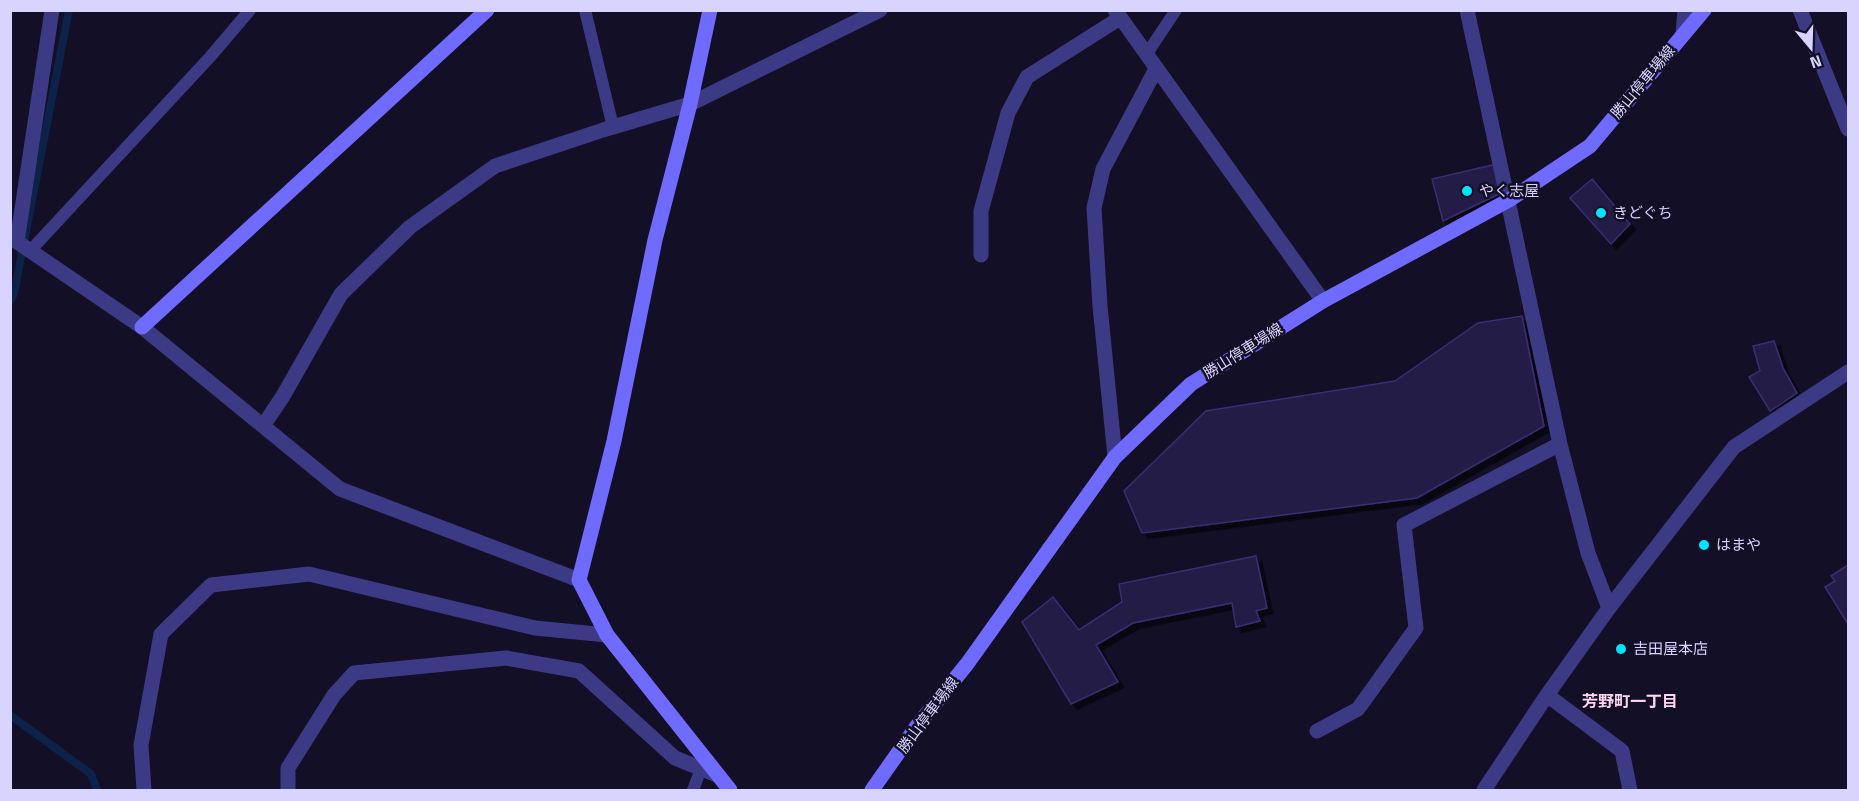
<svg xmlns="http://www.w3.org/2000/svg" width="1859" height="801" viewBox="0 0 1859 801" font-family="'Titillium Web','Noto Sans JP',sans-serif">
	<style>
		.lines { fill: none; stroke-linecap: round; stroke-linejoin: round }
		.stream { stroke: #0c2248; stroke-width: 8 }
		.building { fill: #241b47; stroke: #3b2d73; stroke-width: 1.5; filter: url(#shadow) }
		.lane { stroke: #3d3a85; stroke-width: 12 }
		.street { stroke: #3d3a85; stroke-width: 15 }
		.secondary { stroke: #6f6bff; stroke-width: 15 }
		.poi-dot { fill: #00e5ff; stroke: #130f26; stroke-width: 2 }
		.labels { text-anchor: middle; stroke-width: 5; stroke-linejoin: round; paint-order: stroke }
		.street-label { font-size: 15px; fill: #d9d4ff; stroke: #130f26 }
		.poi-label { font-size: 15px; fill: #d9d4ff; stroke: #130f26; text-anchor: start }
		.neighbourhood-label { font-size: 16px; font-weight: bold; fill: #ffd6f0; stroke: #130f26 }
	</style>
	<defs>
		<filter id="shadow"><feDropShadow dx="5.5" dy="5.5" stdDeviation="0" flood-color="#0009"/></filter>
	</defs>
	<rect width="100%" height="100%" fill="#130f26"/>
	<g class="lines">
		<path class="stream" d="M10,301L14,294L69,10
			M10,715L91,774L97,790"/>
	</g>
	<path class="building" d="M1497,164L1503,192L1443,221L1432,179Z
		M1592,179L1630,224L1611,244L1570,198Z
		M1522,316L1544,426L1417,498L1142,533L1124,491L1206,411L1395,381L1478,323Z
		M1774,341L1783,368L1797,393L1770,411L1749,377L1760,371L1753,346Z
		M1256,556L1267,608L1256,611L1260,621L1236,627L1232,603L1133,623L1096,645L1118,682L1071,704L1022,622L1053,597L1079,630L1122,602L1119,584Z
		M1848,565V624L1825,587L1835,581L1831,576Z"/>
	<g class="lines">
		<path class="lane" d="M585,10L613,127
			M1146,55L1176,10
			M30,251L210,57L250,10
			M693,790L701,769"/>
		<path class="street" d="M1115,10L1323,301
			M1467,10L1560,444L1588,553L1609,608
			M1800,10L1848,129
			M1683,34L1685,10
			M10,237L142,327L340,489L579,580
			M17,242L52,10
			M981,255V211L1008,113L1027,77L1120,18
			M263,426L283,396L341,294L410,227L495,166L603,130L690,104L880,10
			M1115,457L1100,306L1094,208L1103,169L1156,69
			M1547,695L1622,751L1630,790
			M1317,731L1358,709L1416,628L1404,525L1560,444
			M144,790L141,745L161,634L211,585L309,574L535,628L607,635
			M288,790V768L334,695L354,673L506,658L579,671L675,758L717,775
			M1484,790L1547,695L1609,608L1734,447L1848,372"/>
		<path class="secondary" d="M710,10L690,104L655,240L614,441L579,580L607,635L730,790
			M142,327L487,10
			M872,790L917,726L967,664L1115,457L1191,384L1323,301L1509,200L1590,146L1704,10"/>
	</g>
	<g class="poi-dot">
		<circle cx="1467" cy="191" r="6"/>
		<circle cx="1601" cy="213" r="6"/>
		<circle cx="1704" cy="545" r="6"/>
		<circle cx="1621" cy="649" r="6"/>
	</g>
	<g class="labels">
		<g class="street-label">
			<text transform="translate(1643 82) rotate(-50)" y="5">勝山停車場線</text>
			<text transform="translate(1243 351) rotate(-32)" y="5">勝山停車場線</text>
			<text transform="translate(928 715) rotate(-53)" y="5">勝山停車場線</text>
		</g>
		<g class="poi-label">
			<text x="1479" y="196">やく志屋</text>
			<text x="1613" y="218">きどぐち</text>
			<text x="1716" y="550">はまや</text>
			<text x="1633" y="654">吉田屋本店</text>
		</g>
		<g class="neighbourhood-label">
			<text x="1630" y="707">芳野町一丁目</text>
		</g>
	</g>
	<rect width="1859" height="801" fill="none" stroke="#d9d4ff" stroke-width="24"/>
	<g transform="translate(1811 48) rotate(161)" stroke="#130f26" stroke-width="4.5" paint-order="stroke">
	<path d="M0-4.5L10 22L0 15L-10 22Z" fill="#d9d4ff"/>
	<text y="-9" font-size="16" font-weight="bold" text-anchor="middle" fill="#d9d4ff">N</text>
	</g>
</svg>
